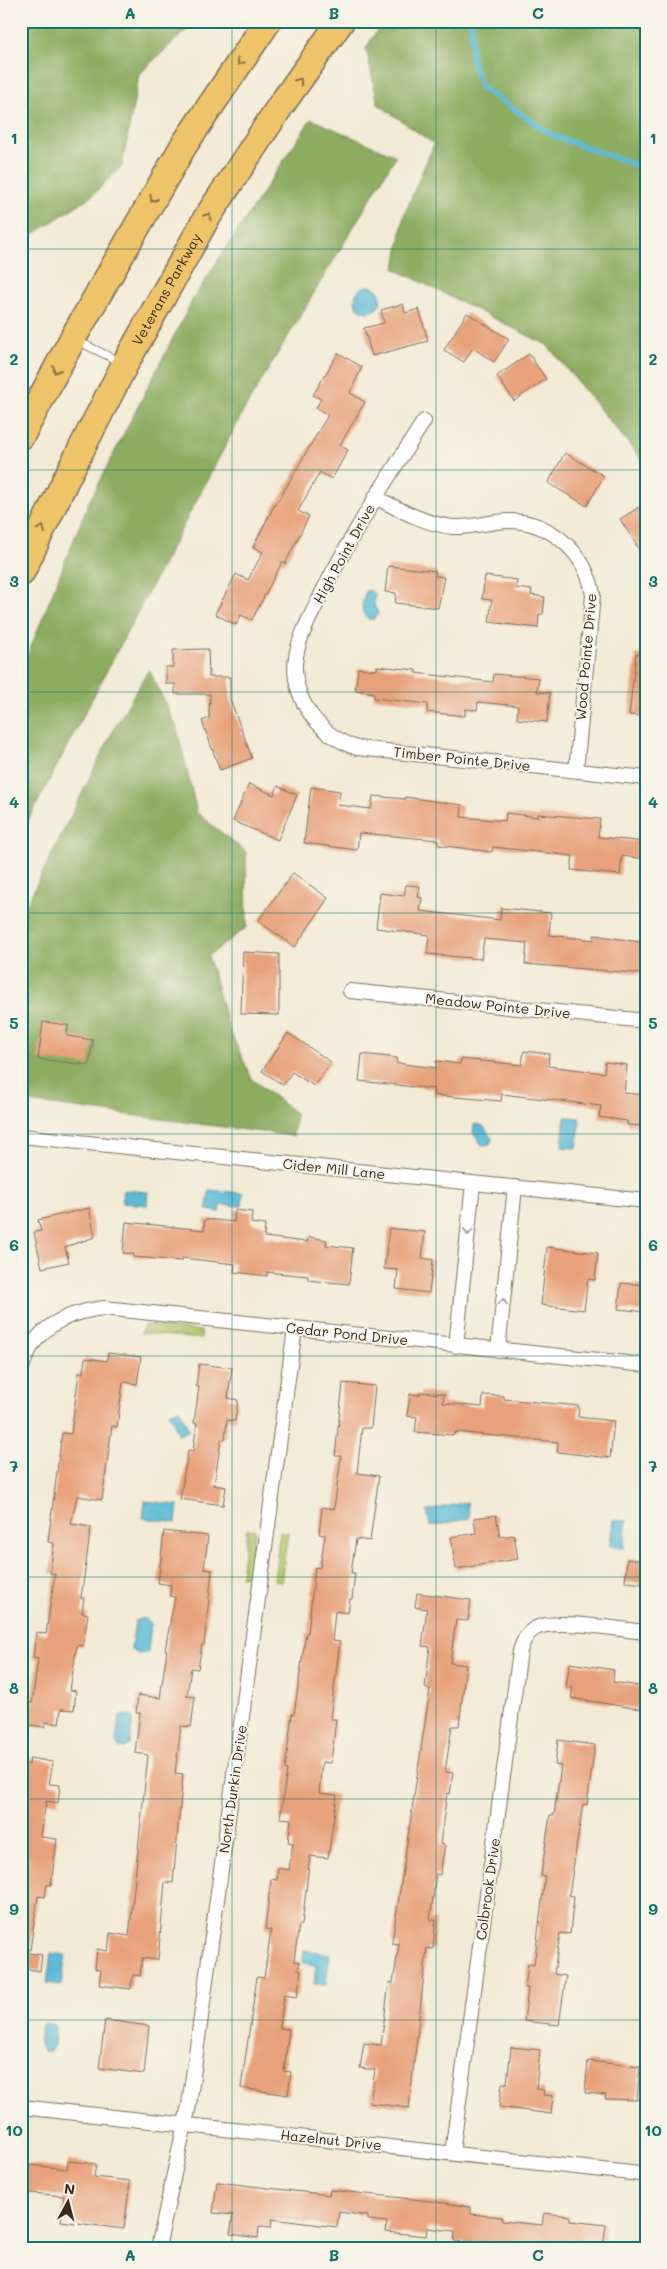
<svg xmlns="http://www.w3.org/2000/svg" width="667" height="2269" viewBox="0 0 667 2269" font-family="Mali,sans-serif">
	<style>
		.green { fill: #b1c86d; stroke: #767946 }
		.forest { fill: #8cac60; stroke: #646b3f }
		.water { fill: #5abcd8; stroke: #4a737b }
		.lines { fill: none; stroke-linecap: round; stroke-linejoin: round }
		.stream { stroke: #5abcd8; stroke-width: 5.5 }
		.building { fill: #e8a17a }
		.lane-casing { stroke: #7b6d5e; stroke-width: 9 }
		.street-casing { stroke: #7b6d5e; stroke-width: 16 }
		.highway-casing { stroke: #7b6d5e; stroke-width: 29 }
		.lane { stroke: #fff; stroke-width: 7 }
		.street { stroke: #fff; stroke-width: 14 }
		.highway { stroke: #efc469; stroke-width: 26 }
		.oneway { stroke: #8c6f40 }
		.oneway2 { stroke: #a79f9a }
		.grid { fill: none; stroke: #0f766e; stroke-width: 1; stroke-opacity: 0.55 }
		.labels { text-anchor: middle; stroke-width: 4; stroke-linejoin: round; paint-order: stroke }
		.street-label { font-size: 14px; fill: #3b2a1e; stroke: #f7f3e8 }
		.neatline { fill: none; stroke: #0f766e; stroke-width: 2 }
		.grid-label { font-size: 16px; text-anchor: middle; font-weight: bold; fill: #0f766e }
	</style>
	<rect width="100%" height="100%" fill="#f7f3e8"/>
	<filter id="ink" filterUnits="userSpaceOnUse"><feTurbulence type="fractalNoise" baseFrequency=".02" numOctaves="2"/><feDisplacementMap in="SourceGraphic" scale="10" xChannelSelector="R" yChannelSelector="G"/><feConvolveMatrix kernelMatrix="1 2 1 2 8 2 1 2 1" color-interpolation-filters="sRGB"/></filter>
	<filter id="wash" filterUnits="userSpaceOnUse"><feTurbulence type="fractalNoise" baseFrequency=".0096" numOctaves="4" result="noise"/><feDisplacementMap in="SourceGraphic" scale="20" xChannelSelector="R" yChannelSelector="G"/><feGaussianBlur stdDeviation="1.12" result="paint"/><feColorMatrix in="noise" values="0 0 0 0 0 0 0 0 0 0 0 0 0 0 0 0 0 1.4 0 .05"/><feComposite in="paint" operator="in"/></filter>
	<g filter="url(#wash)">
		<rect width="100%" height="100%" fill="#f2ead5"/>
		<path class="green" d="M144,1325L201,1331V1339L141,1333Z
			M247,1529L255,1530L248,1576L241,1577Z
			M288,1531L281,1583L274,1580L280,1532Z"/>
		<path class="forest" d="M21,21H196L139,74L122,166L93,195L21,242Z
			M383,21H646V465L547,345L395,269L404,215L434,144L378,104L366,48Z
			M311,119L396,156L244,410L21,834V672L88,504L194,297Z
			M149,669L177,728L197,813L246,852L247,927L208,956L229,1029L252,1079L296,1114L293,1136L21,1101V916L115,727Z"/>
		<path class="water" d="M355 299a13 13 0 1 1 26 0a13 13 0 1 1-26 0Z
			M369,590L376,595L374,604L378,614L374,619H368C359,611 362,602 366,591Z
			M565,1117L580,1118L577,1148L562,1147Z
			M476,1124L483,1126L492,1139L490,1144L482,1145L473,1132L474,1125Z
			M123,1190L148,1192L147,1205L122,1203Z
			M209,1190L243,1193L242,1206L221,1205L220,1212L207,1210Z
			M179,1409L189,1430L179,1435L169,1413Z
			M145,1501L178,1505L176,1523L143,1518Z
			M467,1502L470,1518L430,1527L427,1511Z
			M613,1520L627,1521L624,1548L610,1546Z
			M143,1618L151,1623L148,1652L139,1654L131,1650L135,1621Z
			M124,1715L131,1716L133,1719L130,1744L125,1748L119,1747L116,1742L119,1717Z
			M304,1950L330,1954L326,1985L314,1984L316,1965L303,1963Z
			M51,1953L66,1955L61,1985L47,1983Z
			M47,2023L55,2025L54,2045L50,2051H44C37,2045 40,2031 43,2024Z"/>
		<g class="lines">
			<path class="stream" d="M471,21L472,60L481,87L554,136L639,166H646"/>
		</g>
		<g id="blocks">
			<path class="building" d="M403,304L405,313L419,309L428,341L372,356L364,328L384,323L381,310Z
				M467,313L509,339L494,362L473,348L464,362L444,350Z
				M338,353L362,367L350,393L365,402L340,445L348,450L332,479L320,472L298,511L309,516L285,564L282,562L252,620L241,615L236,625L215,614L236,574L248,580L263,552L253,547L277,500L278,501L328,415L316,408L321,399L313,395Z
				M529,354L546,379L514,401L497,376Z
				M565,453L604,476L587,506L548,483Z
				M646,503V560L620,519Z
				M388,566L436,571L435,576L444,577L438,608L395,603L396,593L385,592Z
				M485,576L517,580L516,588L532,590L531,595L545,597L543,614H539L538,628L489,622L492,600L482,599Z
				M208,649L209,677H230V699L252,758L220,770L202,721L209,718L210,694H175V684H166V667H173V650Z
				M636,654L646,655V716L629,715Z
				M377,666L416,670V673L493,682L494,674L539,678L537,692L550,693L547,722L517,719L518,706L478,702L477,710L465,709V716L427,712L428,704L374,698V693L355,690L358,668L377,670Z
				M249,784L274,795L278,786L297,795L278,840L233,821Z
				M311,787L340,791L338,805L371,809L373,796L405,799V797L462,805L461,817L505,821L506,813L538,817V814L600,819L598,837L646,842V859L622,856L620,875L571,870L573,856L493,847L492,852L438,845V840L359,833L357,850L304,843Z
				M293,873L328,898L295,947L258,921Z
				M406,885L420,886L418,897L422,898L420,911L500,920L501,908L551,913L549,935L594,940V935L646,943V974L525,964L527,943L484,939L481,959L427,954L429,935L376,928L380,893L404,896Z
				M243,952L279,954V1015L241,1014Z
				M43,1022L68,1025L67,1036L93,1040L89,1065L38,1059Z
				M288,1033L331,1062L314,1086L292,1072L283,1085L262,1071Z
				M524,1051L549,1054L548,1066L604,1073L605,1062L627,1065L624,1093L646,1095V1126L627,1125V1121L599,1117L601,1106L502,1094L501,1101L433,1095L434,1089L359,1081L362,1054L397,1058L396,1063L436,1068V1061L460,1064L461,1059L522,1065Z
				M89,1208L95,1237L65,1247L69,1262L42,1268L34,1232L41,1231L38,1220Z
				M235,1210L252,1212L251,1223L265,1225L264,1237L307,1242L308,1237L327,1240L326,1245L353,1248L349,1284L308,1280V1276L267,1272V1276L234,1272L235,1264L182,1258V1261L133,1257L134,1254L123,1253L126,1222L204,1230L205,1219L234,1222Z
				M389,1228L425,1232L422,1258L433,1260L429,1293L396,1289L398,1270L384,1269Z
				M547,1247L598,1253L595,1280L588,1279L584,1310L541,1305Z
				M621,1283L646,1285V1312L618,1309Z
				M108,1353L141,1357L137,1384L123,1382L117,1427L112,1426L102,1500L77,1496L71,1524L91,1527L81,1598H84L82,1613L88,1614L83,1646L77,1645L70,1690L76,1691L74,1710L61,1709L59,1724L45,1722V1727L21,1724L24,1703H32L38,1659L33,1658L36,1632L46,1634L55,1574L50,1573L54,1543L48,1542L62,1433L71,1434L79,1372L83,1373L85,1358L107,1361Z
				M199,1364L232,1368L228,1398L238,1400L235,1421L227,1420L225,1440H221L214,1485L226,1487L223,1505L180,1499L188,1450L193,1451L197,1423H194L199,1387L196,1386Z
				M343,1383L375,1386L371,1428H362L357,1473L379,1476L370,1541L356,1539L351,1573H355L352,1599H350L348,1613L335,1611L332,1641L340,1642L330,1719H336L331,1763L322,1762L319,1793L337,1795L328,1858L310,1856L302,1925H299L294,1961L300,1962L298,1970L301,1971L297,1997L284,1995L280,2028L289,2029L284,2071L291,2072L288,2095L241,2088L257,1977L264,1978L271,1930L265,1929L271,1879L277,1880L278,1868L289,1870L293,1843L288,1842L291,1819L280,1818L287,1770L285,1769L292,1714H294L306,1633H308L315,1567L320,1568L325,1535L319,1534L322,1507L334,1509L341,1456H335Z
				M420,1392L444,1394L443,1403L482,1407L483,1395L504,1396V1399L579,1406L578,1417L614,1421L610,1458L557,1452L558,1442L455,1432L454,1435L415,1432L417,1417L407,1416L410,1394L420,1395Z
				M496,1515L500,1537L514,1535L518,1559L456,1569L451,1537L476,1533L474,1518Z
				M164,1531L208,1536L204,1569L212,1570L204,1645H202L198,1669L191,1668L187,1696L195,1697L191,1727L181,1726L175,1773L183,1774L173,1883L165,1882L158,1960L142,1958L140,1976L133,1975L131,1989L99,1985L101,1970L95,1969L97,1949L108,1951L110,1933L129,1936L148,1755L135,1753L140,1713H136L138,1695L160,1698L167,1650H165L175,1597L170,1596L171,1585L158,1583Z
				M627,1559L646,1561V1584L625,1582Z
				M417,1593L471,1600L468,1621L456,1620L450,1663L466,1665L459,1726H452L445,1772L453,1773L450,1794L447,1793L440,1844L445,1845L440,1875L436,1874L430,1920H436L433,1949L427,1948L409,2108L370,2103L375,2070L360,2068L364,2043L381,2045L389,1982L393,1983L399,1944L392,1943L430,1689L425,1688L430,1647L422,1646L427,1609L415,1607Z
				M570,1663L614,1670L613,1682L646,1687V1710L571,1698L573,1688L566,1686Z
				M558,1740L595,1745L587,1805L583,1804L569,1895L574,1896L570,1934L560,1933L554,1974L566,1976L559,2025L524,2021L528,1988H525L528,1964L534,1965L545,1876H541L550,1815H554L561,1766L555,1765Z
				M30,1758L53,1762L49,1784L60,1785L58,1803L46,1801L41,1837L57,1839L51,1885H47L45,1897L38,1896L30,1950H21V1764L29,1765Z
				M21,1952L42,1955L40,1971L21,1968Z
				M105,2020L149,2026L144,2074L99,2068Z
				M511,2047L540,2050L536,2089L544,2090L543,2095L553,2096L551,2114L499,2107L502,2083H507Z
				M588,2061L640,2067L637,2100L605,2099L606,2095L585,2093Z
				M68,2161L96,2164L94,2177L130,2181L124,2229L61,2221L64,2196L21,2192V2164L67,2169Z
				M217,2182L329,2195L330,2190L430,2201L471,2207V2214L502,2217V2221L542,2225L544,2213L570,2216V2221L606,2225L603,2248H512L484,2243L483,2248H464L465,2242L454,2241L455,2231L427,2228L426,2236L386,2232L387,2222L368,2220V2216L339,2212L337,2227L272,2219L271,2227L259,2226L258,2238L230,2234L233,2215L213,2213Z"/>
		</g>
	</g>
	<g filter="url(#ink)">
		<use href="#blocks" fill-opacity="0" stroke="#7b6d5e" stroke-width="1"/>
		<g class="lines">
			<g class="lane-casing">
				<path id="lane" d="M78,341L122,363"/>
			</g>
			<g class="street-casing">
				<path id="street" d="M424,421C388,477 353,532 323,591C312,614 296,640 295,666C295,705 322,736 357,748L646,778
					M375,497C400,510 425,524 453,527C472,528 490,521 509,521C551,521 587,554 593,595L576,771
					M350,991L646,1021
					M21,1136L646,1201
					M456,1346L473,1183
					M498,1350L515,1187
					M21,1371C32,1329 63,1313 104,1308L646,1365
					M21,2107L640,2174
					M452,2153L520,1651C523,1642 526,1634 534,1629C553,1617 622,1630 646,1632
					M158,2248L189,2105L295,1328"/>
			</g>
			<g class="highway-casing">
				<g id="highway">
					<path d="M21,436L73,338L184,145L268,21"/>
					<path id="s1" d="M21,573L68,475L125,364L206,219L281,105L341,21"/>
				</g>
			</g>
			<use href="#lane" class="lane"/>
			<use href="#street" class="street"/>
			<use href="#highway" class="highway"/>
		</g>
		<defs><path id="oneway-chevron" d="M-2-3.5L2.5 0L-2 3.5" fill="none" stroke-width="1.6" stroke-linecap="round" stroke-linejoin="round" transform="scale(1.25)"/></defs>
		<g class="oneway">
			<use href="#oneway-chevron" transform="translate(240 62) rotate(124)"/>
			<use href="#oneway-chevron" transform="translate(299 81) rotate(-55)"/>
			<use href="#oneway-chevron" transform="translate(153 199) rotate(120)"/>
			<use href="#oneway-chevron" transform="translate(208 216) rotate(-58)"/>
			<use href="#oneway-chevron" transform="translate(56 370) rotate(118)"/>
			<use href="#oneway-chevron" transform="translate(42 529) rotate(-65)"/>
		</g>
		<g class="oneway2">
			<use href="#oneway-chevron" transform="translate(468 1232) rotate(96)"/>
			<use href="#oneway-chevron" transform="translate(503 1302) rotate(-84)"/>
		</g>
	</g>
	<path class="grid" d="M232,21V2248M436,21V2248M21,249H646M21,470H646M21,692H646M21,913H646M21,1134H646M21,1356H646M21,1577H646M21,1799H646M21,2020H646"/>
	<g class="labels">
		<g class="street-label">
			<text dy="5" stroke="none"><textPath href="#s1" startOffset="319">Veterans Parkway</textPath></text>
			<text transform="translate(344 554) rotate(-61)" y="5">High Point Drive</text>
			<text transform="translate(586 657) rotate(-85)" y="5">Wood Pointe Drive</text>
			<text transform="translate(462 759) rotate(6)" y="5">Timber Pointe Drive</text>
			<text transform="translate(498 1006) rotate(6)" y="5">Meadow Pointe Drive</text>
			<text transform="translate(334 1169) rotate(6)" y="5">Cider Mill Lane</text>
			<text transform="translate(347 1334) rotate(6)" y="5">Cedar Pond Drive</text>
			<text transform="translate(233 1789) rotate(-82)" y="5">North Durkin Drive</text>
			<text transform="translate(488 1889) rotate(-82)" y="5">Colbrook Drive</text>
			<text transform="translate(331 2140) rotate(6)" y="5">Hazelnut Drive</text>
		</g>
	</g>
	<rect width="667" height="2269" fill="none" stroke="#f7f3e8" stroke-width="55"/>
	<g transform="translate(68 2202) rotate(7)" stroke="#f7f3e8" stroke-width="4" paint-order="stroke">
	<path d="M0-4L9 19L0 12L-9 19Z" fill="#3b2a1e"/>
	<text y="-8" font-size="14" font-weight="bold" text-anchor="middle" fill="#3b2a1e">N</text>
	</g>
	<rect x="28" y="28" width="612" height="2214" class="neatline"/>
	<g class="grid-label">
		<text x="130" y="19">A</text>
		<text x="334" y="19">B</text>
		<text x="538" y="19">C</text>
		<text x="14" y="144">1</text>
		<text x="653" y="144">1</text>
		<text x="14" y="365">2</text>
		<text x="653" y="365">2</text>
		<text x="14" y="587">3</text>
		<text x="653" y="587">3</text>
		<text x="14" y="808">4</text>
		<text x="653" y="808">4</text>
		<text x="14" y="1029">5</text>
		<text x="653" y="1029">5</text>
		<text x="14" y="1251">6</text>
		<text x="653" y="1251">6</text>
		<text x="14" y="1472">7</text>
		<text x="653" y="1472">7</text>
		<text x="14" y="1694">8</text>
		<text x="653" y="1694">8</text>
		<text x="14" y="1915">9</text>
		<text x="653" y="1915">9</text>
		<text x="14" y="2136">10</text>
		<text x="653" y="2136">10</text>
		<text x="130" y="2261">A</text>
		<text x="334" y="2261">B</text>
		<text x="538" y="2261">C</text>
	</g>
</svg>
